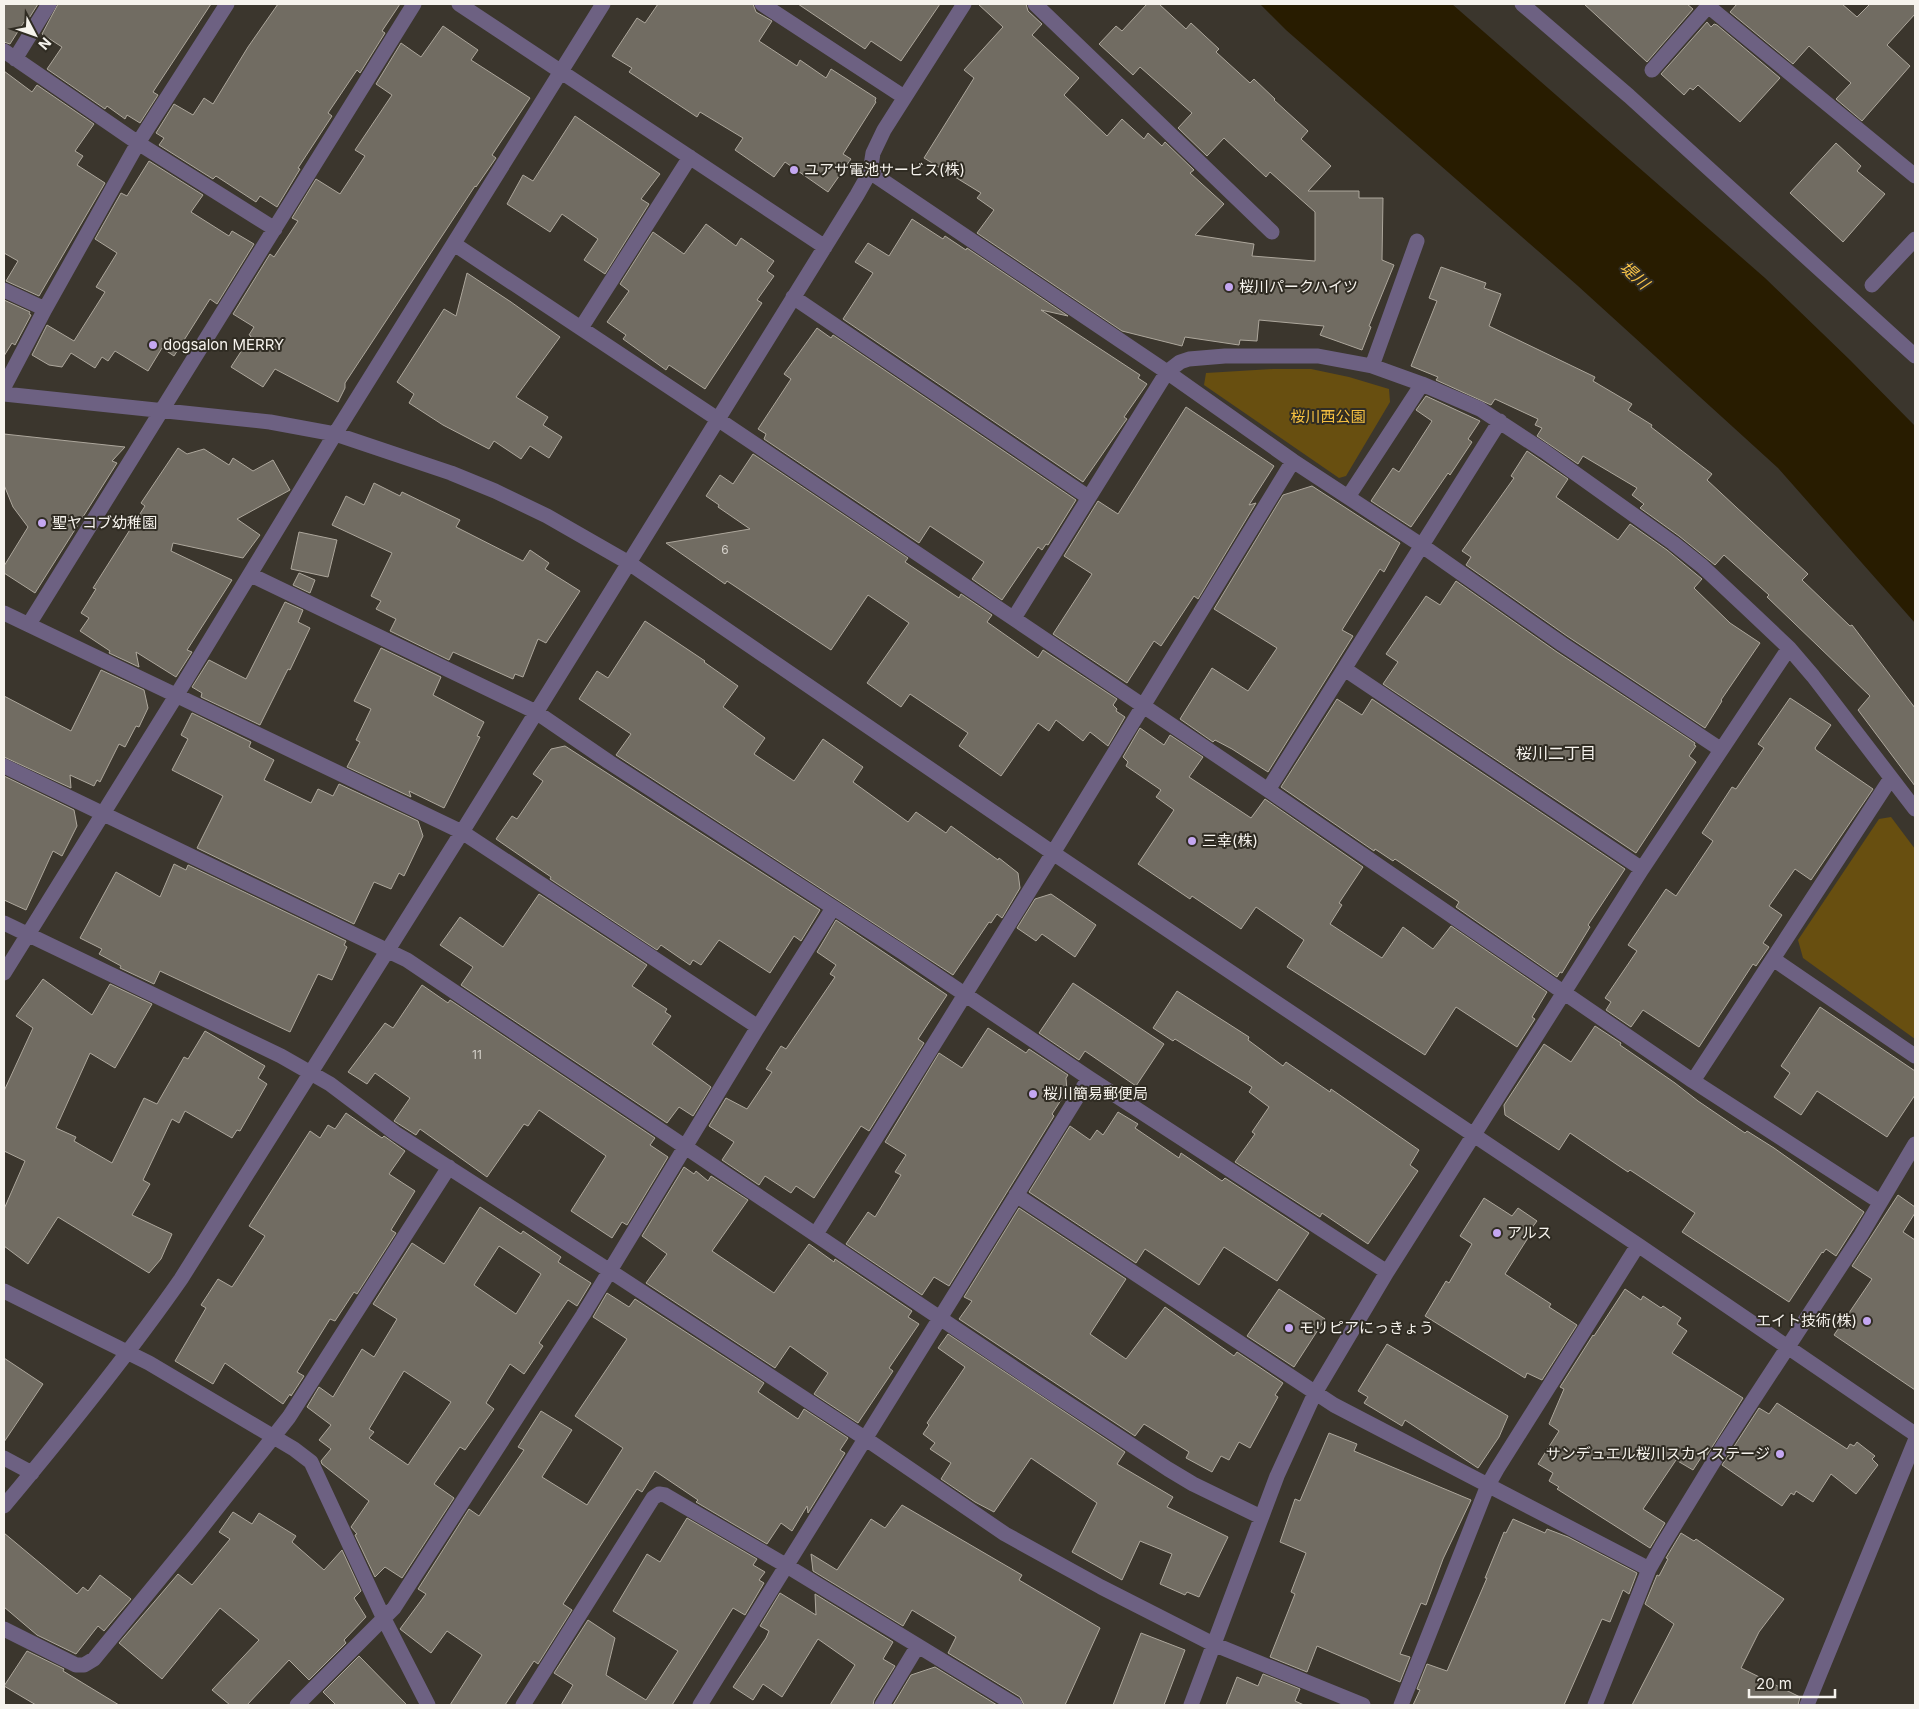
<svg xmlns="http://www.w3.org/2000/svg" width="1919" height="1709" viewBox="0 0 1919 1709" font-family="Inter,'Noto Sans JP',sans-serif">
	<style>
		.green { fill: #684f10 }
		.water { fill: #281c00 }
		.building { fill: #716c62; stroke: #ada79c; fill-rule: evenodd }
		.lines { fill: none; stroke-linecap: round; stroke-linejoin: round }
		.minor { stroke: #6d6182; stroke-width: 15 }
		.poi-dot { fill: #c4a7f1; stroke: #302c23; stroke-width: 2 }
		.labels { text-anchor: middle; stroke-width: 4; stroke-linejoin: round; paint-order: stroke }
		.number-label { font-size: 12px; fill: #d5d1ca }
		.poi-label { font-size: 15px; fill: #f6f3ed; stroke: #302c23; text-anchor: start }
		.park-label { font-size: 15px; fill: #f5c041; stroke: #302c23 }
		.water-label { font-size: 16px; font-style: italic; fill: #fac548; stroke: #302c23 }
		.neighbourhood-label { font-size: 16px; fill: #f6f3ed; stroke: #302c23 }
	</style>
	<rect width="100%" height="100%" fill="#3b362d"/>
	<path class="green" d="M1273,369H1311L1349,377L1389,389L1390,402L1346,476L1339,478L1204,385L1206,373Z
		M1891,817L1915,849V1039L1803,958L1798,940L1879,819Z"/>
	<path class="water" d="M1260,4H1452L1765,278L1850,360L1915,426V623L1778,468L1578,286L1286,30Z"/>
	<path class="building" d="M4,4H38L26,23L24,22L10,44L4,42Z
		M58,4H211L153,92L158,95L140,123L127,115L125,119L107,106L105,109L47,69L62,47L42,34Z
		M278,4H400L382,31L385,33L360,73L357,70L328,113L332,116L298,168L300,169L277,207L260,196L256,202L216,176L213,179L159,145L164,138L156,133L174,104L193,115L204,98L213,104L248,47Z
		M658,4H753L756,12L772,21L759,41L797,66L800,60L826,78L831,69L876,98L875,101L876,102L843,154L851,159L828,192L785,162L774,177L735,150L743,138L700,112L697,117L629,72L632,68L612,56L637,18L645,23Z
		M798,4H940L901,61L871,41L865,49Z
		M978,4H1026L1028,11L1042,24L1032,35L1079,78L1064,95L1107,136L1122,119L1144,139L1148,133L1162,146L1165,142L1194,170L1190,173L1224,204L1195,235L1254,244L1252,256L1315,261V212L1270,172L1266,177L1224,138L1207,156L1178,128L1192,113L1140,67L1133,75L1099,44L1116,26L1122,31L1147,4H1159L1186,29L1191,23L1219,49L1216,52L1250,83L1254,79L1275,99L1274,100L1308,131L1301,139L1331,166L1308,191H1359V198H1383L1382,260L1394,265L1369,326L1371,327L1362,350L1320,335L1324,326L1259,320L1257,341L1240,340L1239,345L1185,337L1182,346L1122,331L977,233L994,210L977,198L981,193L924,158L974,78L964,70L1003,27Z
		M1584,4H1687L1693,9L1647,62Z
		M1737,4H1842L1857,17L1870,4H1915V14L1887,45L1910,66L1862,121L1836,99L1851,83L1809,46L1793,64L1730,12Z
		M1707,22L1711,27L1714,24L1717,25L1780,78L1740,122L1698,85L1693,90L1690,88L1684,95L1661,74Z
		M443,26L478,50L471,60L530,98L492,155L496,158L476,187L475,186L345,383V388L338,402L275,369L263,387L231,367L251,336L249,335L254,327L233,314L270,254L274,257L298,221L292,218L316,179L340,194L365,156L355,150L392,95L376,84L401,43L421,57Z
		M4,71L32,92L37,85L94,124L75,151L83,156L77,165L105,183L39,296L6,281L18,261L4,253Z
		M575,116L660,174L641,199L649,204L605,274L584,260L598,239L562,214L550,232L507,204L523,175L533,181Z
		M1836,143L1861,166L1857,171L1885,194L1843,242L1790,193Z
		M149,161L203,195L191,212L229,236L232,231L254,244L217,304L210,299L174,356L162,348L148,371L115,351L108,361L102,357L95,368L71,353L62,367L49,365L32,355L47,325L74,341L105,292L96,287L117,253L95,239L121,193L127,196Z
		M912,219L943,239L945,236L966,250L967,248L1068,316L1041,310L1140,375L1138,378L1147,384L1124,417L1127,419L1124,423L1083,482L843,319L873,273L855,262L868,243L889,256Z
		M706,224L736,246L741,238L774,261L767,271L774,276L757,300L762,303L705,389L669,365L666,370L623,339L626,335L607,322L629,291L620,284L653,232L684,254Z
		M1441,267L1486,283L1484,288L1501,294L1489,326L1595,377L1593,381L1632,404L1628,410L1652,425L1651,427L1712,474L1707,480L1808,574L1802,580L1850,626L1852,625L1915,708V786L1858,710L1870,696L1767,597L1769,595L1724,555L1715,565L1679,536L1640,508L1644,504L1632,495L1637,488L1583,456L1578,464L1537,436L1542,428L1535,425L1538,419L1495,399L1491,405L1436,380L1438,377L1411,366L1437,301L1429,298Z
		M467,273L511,302L560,337L516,397L548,417L543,425L562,437L549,458L530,446L521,459L494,441L489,449L443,425L409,403L414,394L397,382L444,309L456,316Z
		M4,300L30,312L29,314L31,315L15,345L12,343L4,356Z
		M817,328L831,338L833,335L1076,500L1048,545L1046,544L1042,550L1038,547L1002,600L972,579L984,562L930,526L919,543L764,439L766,434L758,429L791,379L784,374Z
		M1426,396L1480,421L1468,439L1472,442L1450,475L1448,473L1411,527L1371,501L1393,468L1399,472L1432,421L1416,410Z
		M1186,407L1274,466L1249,505L1256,503L1198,599L1194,596L1161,646L1154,641L1127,683L1053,634L1092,574L1064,556L1098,501L1118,514Z
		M4,434L125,447L112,461L117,463L35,593L4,573V566L28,527L13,507L4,485Z
		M178,448L187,454L204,449L229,465L233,458L253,471L273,460L290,490L237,519L260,535L243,558L173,543L171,551L232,580L187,650L192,652L176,677L136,652L139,667L109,653L110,651L80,631L89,618L81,613L96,589L93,588L145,506L141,503Z
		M1527,451L1568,479L1556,497L1618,540L1630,524L1667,550L1702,579L1694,588L1730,623L1760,643L1721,700L1722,701L1705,728L1567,636L1466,565L1471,557L1462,551L1514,478L1511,476Z
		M753,454L908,558L905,562L959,598L961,594L992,615L987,622L1038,658L1043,650L1117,699L1113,705L1117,709L1116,711L1125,717L1108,746L1090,732L1083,741L1056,720L1049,731L1038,723L1001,776L959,746L968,733L910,694L901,707L867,683L909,623L868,595L831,650L727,581L725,584L666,543L750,529L718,507L719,505L706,496L720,475L733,484Z
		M374,483L400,496L402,492L460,520L456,527L523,561L530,550L549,563L545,569L580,591L546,643L538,639L523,677L515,674L513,679L453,652L449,660L390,631L396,619L376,609L381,601L371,596L392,553L332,525L346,496L364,505Z
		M1312,486L1400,543L1384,572L1380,569L1342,630L1353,636L1268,772L1232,749L1215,740L1213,742L1180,719L1212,668L1248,691L1277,648L1214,609L1283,495Z
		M299,532L337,540L328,577L291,569Z
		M299,573L315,580L310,593L293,585Z
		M1456,581L1557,652L1695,743L1694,745L1696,746L1689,756L1696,762L1636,853L1383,684L1398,662L1386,654L1426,596L1440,605Z
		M285,602L303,610L298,622L310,628L290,670L288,669L260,725L201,697L202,693L192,687L209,660L246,679Z
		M645,621L705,661L704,662L738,686L723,707L765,738L754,754L794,781L823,739L863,767L853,782L908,822L916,812L946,833L951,826L998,860L999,858L1018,873L1020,888L1002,918L997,914L991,923L989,922L953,975L616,755L631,734L579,699L597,671L608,678Z
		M381,648L441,677L433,695L484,722L477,736L480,737L444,808L409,791L411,797L347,767L360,742L356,740L371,709L354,701Z
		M101,670L144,690L148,708L139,727L136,726L125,747L119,744L100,782L97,780L94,786L70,775L71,788L4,757V696L71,731Z
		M1790,698L1831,725L1815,748L1816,750L1873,789L1811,880L1795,869L1769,906L1782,915L1763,943L1769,947L1756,966L1753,964L1699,1047L1643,1010L1631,1027L1606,1010L1611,1002L1605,998L1637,951L1628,945L1666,889L1676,896L1713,841L1702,833L1732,787L1736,789L1764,748L1758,744Z
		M1337,699L1362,715L1372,699L1625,869L1588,925L1590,927L1562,973L1560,972L1557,977L1456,907L1459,902L1395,859L1393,861L1375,849L1374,851L1281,787Z
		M192,713L251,742L249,747L274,760L264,780L311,803L318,789L333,796L339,784L418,821L423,836L404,876L399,873L391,889L374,882L354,924L197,848L223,796L172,770L188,739L181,735Z
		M1140,728L1164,745L1170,735L1203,757L1189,777L1251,818L1265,799L1363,867L1339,903L1342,905L1330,924L1382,958L1403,927L1433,949L1451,926L1547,992L1532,1017L1535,1019L1517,1047L1456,1007L1425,1055L1287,967L1304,940L1256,907L1241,929L1192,896L1190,899L1138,864L1174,810L1156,797L1161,790L1126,766L1128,762L1123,757Z
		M565,746L820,910L801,941L794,936L770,973L719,940L701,965L693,960L690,965L661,945L657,950L550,879L551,877L496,839L512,816L517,819L543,781L533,774L551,749Z
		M4,776L74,810L77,826L62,856L53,851L26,910L4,900Z
		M174,864L186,870L188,865L346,941L344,945L347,947L332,980L318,974L290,1032L160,971L154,984L120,968L121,966L99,954L102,949L80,938L116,872L160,897Z
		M539,894L647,965L632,986L667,1009L665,1012L671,1016L652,1044L711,1087L693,1116L679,1107L667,1123L461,985L473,967L440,945L460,917L503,947Z
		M1051,894L1096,925L1075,957L1042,934L1036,941L1017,928L1035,899Z
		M836,920L947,995L918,1039L924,1043L869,1131L861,1126L814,1198L796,1186L791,1193L765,1176L759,1185L722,1160L734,1142L709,1126L726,1098L747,1109L772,1072L766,1069L781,1046L786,1049L835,977L830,974L836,965L817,952Z
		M43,979L92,1015L110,984L152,1004L115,1068L90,1053L56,1128L76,1137L74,1141L112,1163L144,1098L157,1104L184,1057L188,1059L205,1031L265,1066L258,1078L267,1084L240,1131L237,1130L232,1138L185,1111L179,1123L172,1119L143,1180L150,1184L132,1215L172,1234L161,1259L149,1273L58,1217L28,1264L4,1246V1209L25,1161L4,1151V1091L33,1028L16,1016Z
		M1073,983L1164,1044L1136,1086L1085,1051L1079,1060L1039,1033Z
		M422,985L448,1003L450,1000L655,1138L650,1145L668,1157L627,1225L622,1222L612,1238L571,1211L606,1156L539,1110L528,1126L524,1124L487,1177L420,1129L416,1135L394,1121L410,1098L375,1073L367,1084L348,1072L385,1023L393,1028Z
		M1177,991L1249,1037L1248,1040L1283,1066L1286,1062L1330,1092L1331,1089L1419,1150L1410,1165L1418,1171L1368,1244L1322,1213L1320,1217L1235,1162L1255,1134L1252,1132L1269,1107L1249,1092L1252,1087L1175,1039L1173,1041L1153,1028Z
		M1820,1007L1915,1071V1095L1887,1137L1817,1091L1801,1115L1774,1097L1790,1073L1781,1066Z
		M1595,1026L1621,1043L1620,1045L1675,1083L1698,1101L1745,1133L1747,1131L1774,1148L1864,1212L1836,1256L1826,1249L1823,1253L1822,1252L1789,1302L1682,1232L1695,1213L1630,1170L1628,1172L1570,1133L1559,1150L1505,1115L1504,1105L1544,1044L1571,1062Z
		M988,1028L1026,1053L1029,1049L1068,1075L1066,1078L1067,1091L1052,1114L1054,1116L949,1286L934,1277L922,1295L846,1244L868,1212L875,1217L901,1175L895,1172L906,1155L885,1142L939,1053L962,1068Z
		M1118,1112L1138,1124L1135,1128L1179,1158L1181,1153L1222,1181L1225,1178L1309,1233L1277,1281L1224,1247L1199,1285L1145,1249L1136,1263L1029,1192L1070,1126L1090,1140L1097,1130L1103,1135Z
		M346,1113L382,1138L384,1136L405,1151L389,1174L415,1191L391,1230L396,1233L357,1294L354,1292L335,1321L330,1319L297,1372L304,1376L291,1396L290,1394L283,1404L225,1363L213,1384L175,1361L206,1308L201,1305L218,1279L232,1287L265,1236L249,1226L310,1131L320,1138L328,1125L335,1129Z
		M684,1167L694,1174L696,1171L708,1181L711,1176L748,1200L712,1251L774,1293L809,1244L834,1262L835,1259L912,1311L908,1317L919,1324L889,1368L893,1371L858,1423L814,1394L828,1373L790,1346L775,1368L646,1283L667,1254L642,1236Z
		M1898,1195L1915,1207V1213L1903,1232L1915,1240V1390L1834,1335L1872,1279L1852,1266Z
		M1484,1198L1512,1216L1518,1208L1537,1221L1531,1229L1533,1230L1505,1274L1551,1304L1549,1307L1577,1325L1542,1380L1527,1373L1525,1378L1425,1316L1446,1281L1449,1283L1472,1244L1460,1236Z
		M480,1207L521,1234L523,1231L561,1257L558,1262L591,1283L577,1306L568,1300L539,1343L543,1346L524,1374L510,1364L486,1403L494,1409L465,1450L460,1447L434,1484L454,1498L402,1578L385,1567L375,1577L355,1535L357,1534L351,1527L369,1501L322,1464L321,1461L331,1449L319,1440L331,1425L307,1407L319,1387L333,1397L362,1349L374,1357L397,1319L373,1304L412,1243L444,1264ZM499,1246L541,1274L516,1314L474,1285ZM404,1371L451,1402L408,1465L369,1438L374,1432L369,1429Z
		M1019,1208L1126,1279L1090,1334L1126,1359L1165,1307L1234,1356L1237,1352L1283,1383L1275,1395L1278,1397L1250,1448L1239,1442L1229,1460L1221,1456L1212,1472L1186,1458L1189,1452L1144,1424L1135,1436L959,1319L972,1301L964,1297Z
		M1279,1289L1325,1319L1294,1367L1247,1336Z
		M1625,1289L1641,1300L1643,1296L1661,1308L1663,1306L1681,1318L1677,1324L1687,1331L1672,1353L1743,1398L1707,1455L1704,1453L1693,1470L1676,1460L1643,1509L1665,1523L1650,1548L1557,1489L1559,1487L1549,1481L1553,1473L1538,1464L1559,1431L1549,1424L1564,1389L1560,1387L1593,1335L1594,1336Z
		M607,1293L629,1307L635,1299L764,1383L758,1392L798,1419L804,1409L848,1438L840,1450L845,1453L808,1513L807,1506L792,1531L781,1523L767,1544L696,1502L698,1500L655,1471L642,1492L637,1489L602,1543L563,1604L572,1610L538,1664L534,1661L532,1664L505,1705H450L482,1655L447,1631L431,1653L400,1629L426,1594L418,1589L469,1509L479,1516L524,1450L518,1447L541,1411L572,1430L542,1477L587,1505L623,1448L575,1416L627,1339L593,1317Z
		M948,1334L1125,1452L1117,1464L1173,1497L1167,1507L1228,1537L1199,1597L1187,1592L1185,1595L1160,1584L1172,1554L1140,1541L1122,1580L1072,1552L1097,1503L1031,1458L994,1512L975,1502L941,1479L951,1463L930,1449L935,1443L923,1434L929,1425L927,1423L965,1367L938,1348Z
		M1387,1344L1508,1416L1499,1437L1478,1468L1405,1420L1402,1426L1364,1403L1368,1397L1358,1391Z
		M4,1358L43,1384L4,1442Z
		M1777,1403L1847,1449L1850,1444L1854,1446L1857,1442L1875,1456L1872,1459L1878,1465L1856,1494L1831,1474L1813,1502L1796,1491L1794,1495L1791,1493L1782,1506L1722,1465L1759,1408L1769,1414Z
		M1329,1433L1357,1444L1354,1451L1471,1500L1443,1559L1426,1605L1421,1603L1400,1654L1410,1657L1400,1682L1317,1646L1307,1672L1270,1657L1295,1594L1291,1592L1306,1553L1280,1542L1295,1499L1300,1501Z
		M902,1505L1022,1575L1019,1580L1100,1628L1065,1705H1024L1020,1697L948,1653L956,1637L912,1610L903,1626L813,1571L811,1554L837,1570L871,1519L885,1528Z
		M233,1512L252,1524L259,1513L296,1536L292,1542L324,1570L342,1550L361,1591L354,1598L366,1617L344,1640L346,1643L309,1680L289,1660L247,1705H230L212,1690L259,1640L220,1608L162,1679L119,1643L178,1574L192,1585L230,1539L219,1532Z
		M687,1518L757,1559L753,1565L765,1572L759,1580L764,1583L745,1615L733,1608L672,1705H561L573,1685L554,1673L588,1620L615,1638L606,1675L646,1700L678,1651L613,1611L647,1554L660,1562Z
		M1513,1519L1545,1533L1547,1529L1568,1537L1637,1573L1629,1594L1623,1590L1610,1622L1602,1619L1564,1705H1413L1420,1690L1417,1689L1427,1664L1447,1671L1487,1578H1485L1504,1532L1506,1533Z
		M4,1533L77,1594L83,1587L88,1591L100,1575L131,1599L104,1631L98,1626L76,1654L37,1635L4,1607Z
		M1681,1533L1694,1541L1696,1539L1784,1599L1759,1632L1741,1668L1800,1697L1798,1705H1632L1674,1624L1645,1604L1657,1575L1659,1576L1668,1559L1666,1558Z
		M780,1593L816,1615L815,1594L893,1642L883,1659L895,1666L874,1700L873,1705H830L855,1665L818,1639L782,1697L763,1684L753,1700L733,1687L766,1638L769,1631L760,1626Z
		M1141,1633L1185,1650L1164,1705H1113Z
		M27,1651L64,1669L63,1671L119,1705H36L4,1686Z
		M359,1656L407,1705H336L323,1692Z
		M935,1667L997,1705H893L911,1675Z
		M1263,1674L1300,1689L1295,1701L1304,1705H1226L1237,1677L1258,1686Z"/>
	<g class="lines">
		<path class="minor" d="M459,4L825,247
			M762,4L904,97
			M1035,4L1272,232
			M1522,4L1629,96L1915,356
			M1708,6L1915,176
			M4,51L138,143L275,229
			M15,59L49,4
			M1652,70L1710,4
			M870,172L1167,372L1293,461L1421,545L1562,644L1720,749
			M454,244L719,420L1268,790L1693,1081L1880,1202
			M1872,285L1915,239
			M4,290L45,309
			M793,297L1088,497
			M581,328L690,157
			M1372,366L1417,241
			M4,387L45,309L138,143L227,4
			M4,394L270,422L335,434L451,473L495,491L547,516L629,563L1053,853L1638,1245L1915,1434
			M1348,497L1422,384
			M251,575L536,712L609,762L902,952L1089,1078L1387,1272
			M4,613L462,832L758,1027
			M1014,618L1167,372L1180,362L1189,359L1225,356H1318L1372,366L1422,384L1480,409L1544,451L1673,543L1702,566L1750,611L1789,648L1813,676L1915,809
			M29,624L414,4
			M1346,670L1642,869
			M4,766L407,960L1035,1382L1168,1469L1193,1484L1261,1517
			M1268,790L1500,421
			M4,923L281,1056L330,1084L395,1133L610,1271L866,1439L1005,1534L1101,1587L1213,1644L1363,1705
			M1773,959L1915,1056
			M4,973L176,696L335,434L603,4
			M1693,1081L1891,778
			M1016,1195L1334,1405L1649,1569
			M816,1234L1053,853L1293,461
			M4,1291L149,1363L294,1449L311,1462L384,1619L428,1705
			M4,1458L32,1473
			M4,1506C65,1433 126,1358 181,1279L462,832L857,195L870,172L873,153L884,130L964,4
			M4,1629L76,1665H84L94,1659L195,1536L289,1417L449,1167
			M297,1705L394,1608L583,1315L758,1027L833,908
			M523,1705L653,1498L659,1494L665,1495L787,1566L1015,1705
			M700,1705L1089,1078
			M882,1705L917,1647
			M1191,1705L1277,1476L1315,1393L1387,1272L1642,869L1789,648
			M1401,1705L1488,1485L1497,1469L1638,1245
			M1595,1705L1649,1569L1662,1546L1725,1443L1861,1235L1915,1144
			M1807,1705L1915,1441"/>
	</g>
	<g class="poi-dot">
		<circle cx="794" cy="170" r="5"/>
		<circle cx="1229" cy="287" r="5"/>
		<circle cx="153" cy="345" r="5"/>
		<circle cx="42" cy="523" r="5"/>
		<circle cx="1192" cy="841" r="5"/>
		<circle cx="1033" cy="1094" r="5"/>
		<circle cx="1497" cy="1233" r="5"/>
		<circle cx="1867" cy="1321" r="5"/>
		<circle cx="1289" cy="1328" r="5"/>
		<circle cx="1780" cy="1454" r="5"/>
	</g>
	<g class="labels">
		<g class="number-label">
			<text x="725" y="554">6</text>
			<text x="477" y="1059">11</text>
		</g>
		<g class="poi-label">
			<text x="804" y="175">ユアサ電池サービス(株)</text>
			<text x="1239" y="292">桜川パークハイツ</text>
			<text x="163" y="350">dogsalon MERRY</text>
			<text x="52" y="528">聖ヤコブ幼稚園</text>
			<text x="1202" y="846">三幸(株)</text>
			<text x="1043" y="1099">桜川簡易郵便局</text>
			<text x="1507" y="1238">アルス</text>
			<text x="1857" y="1326" text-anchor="end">エイト技術(株)</text>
			<text x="1299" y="1333">モリピアにっきょう</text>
			<text x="1770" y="1459" text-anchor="end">サンデュエル桜川スカイステージ</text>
		</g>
		<g class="park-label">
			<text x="1328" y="422">桜川西公園</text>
		</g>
		<g class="water-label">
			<text transform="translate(1635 275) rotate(42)" y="6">堤川</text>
		</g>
		<g class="neighbourhood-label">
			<text x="1556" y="759">桜川二丁目</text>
		</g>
	</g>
	<rect width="1919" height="1709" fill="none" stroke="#f6f3ed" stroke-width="10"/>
	<g transform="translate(35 35) rotate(131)" stroke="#302c23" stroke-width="4" paint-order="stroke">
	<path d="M0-4L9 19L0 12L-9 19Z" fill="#f6f3ed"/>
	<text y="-8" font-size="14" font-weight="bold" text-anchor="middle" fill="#f6f3ed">N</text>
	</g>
	<path d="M1749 1689v8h86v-8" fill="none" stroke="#f6f3ed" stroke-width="2.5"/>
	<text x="1756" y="1689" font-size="15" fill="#f6f3ed" stroke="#302c23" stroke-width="4" paint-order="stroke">20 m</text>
</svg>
